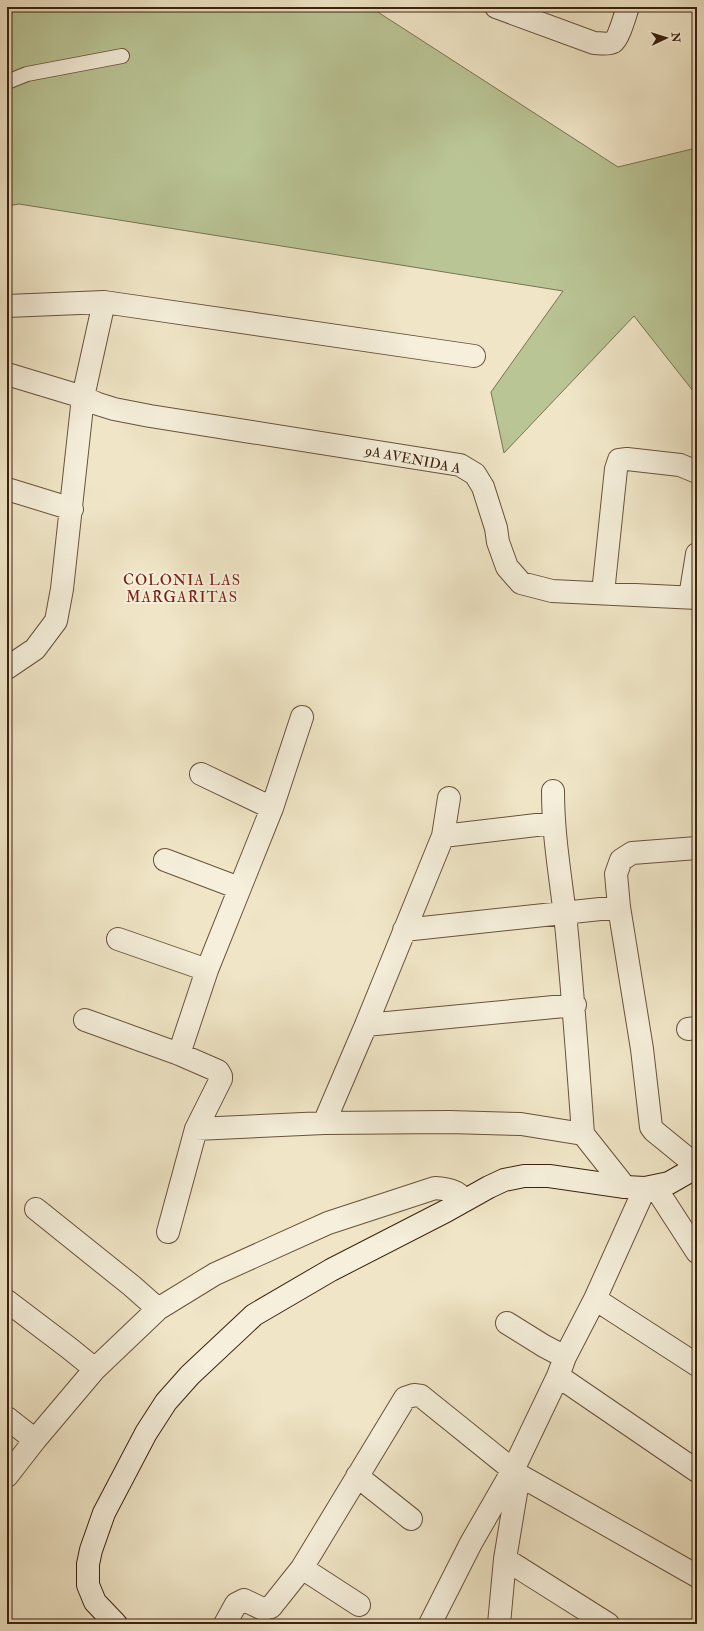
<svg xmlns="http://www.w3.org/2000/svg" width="704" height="1631" viewBox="0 0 704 1631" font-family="'IM FELL Double Pica',serif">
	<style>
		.green { fill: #bac596; stroke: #7b7352 }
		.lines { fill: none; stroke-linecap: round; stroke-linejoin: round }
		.service-casing { stroke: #69523c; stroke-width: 16 }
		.minor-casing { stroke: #69523c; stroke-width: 24 }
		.secondary-casing { stroke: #3c210e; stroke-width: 24 }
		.service { stroke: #f5efdb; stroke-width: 14 }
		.minor { stroke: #f5efdb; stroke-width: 22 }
		.secondary { stroke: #f5efdb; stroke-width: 22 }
		.labels { text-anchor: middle; stroke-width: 4; stroke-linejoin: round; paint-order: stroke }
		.street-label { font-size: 14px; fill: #3c210e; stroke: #f5efdb }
		.neighbourhood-label { font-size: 15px; letter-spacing: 1px; fill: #7a1f14; stroke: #f5efdb }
	</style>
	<rect width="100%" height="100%" fill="#f0e6c7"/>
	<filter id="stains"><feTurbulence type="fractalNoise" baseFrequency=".005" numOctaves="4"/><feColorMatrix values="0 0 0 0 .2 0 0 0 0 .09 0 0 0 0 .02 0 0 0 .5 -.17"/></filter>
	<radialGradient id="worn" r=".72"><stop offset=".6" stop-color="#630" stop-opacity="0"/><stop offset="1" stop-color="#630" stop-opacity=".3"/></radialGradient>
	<path class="green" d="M7,7H370L618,167L692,149L697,155V396L634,316L504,453L491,392L563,291L19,204L7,206Z"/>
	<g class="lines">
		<g class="service-casing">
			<path id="service" d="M7,82L27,74L122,56"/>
		</g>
		<g class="minor-casing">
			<path id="minor" d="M496,7L594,43C599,43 608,45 613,42C619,38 625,15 628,7
				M7,306L104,302L474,356
				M7,374L83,397L98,404L114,409L150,416L460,465L475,474L483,487L496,528L498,542L507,567L521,583L552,591L697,598
				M7,489L72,509
				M603,593L616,469L619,460L627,459L680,465L697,472
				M690,597L697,554
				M7,668L35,649L56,621L62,589L83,397L104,302
				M201,774L272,808
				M553,791C553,837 561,879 566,924C573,994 578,1064 583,1134
				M443,836L553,823
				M697,848L632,853L621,860L616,874L619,907L642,1049L651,1127L654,1131L697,1166
				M165,860L239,888
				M404,930L619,907
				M118,939L207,970
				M85,1020L179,1054L218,1071L221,1076V1079L196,1129L168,1232
				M366,1025L575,1005
				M688,1029L697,1028
				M179,1054L207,970L272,808L302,717
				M324,1123L366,1025L443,836L449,798
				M196,1129L324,1123L449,1122L521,1124L583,1134L625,1187
				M655,1187L697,1252
				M36,1209L132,1286L158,1309
				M595,1299L697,1365
				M7,1301L69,1348L95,1369
				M507,1323L544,1346L565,1357
				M558,1376L697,1471
				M7,1418L35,1440
				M7,1476L35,1440L95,1369L158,1309L215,1274L328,1223L435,1188C447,1189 457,1190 464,1200
				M357,1476L411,1519
				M505,1559L608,1624
				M302,1568L359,1605
				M225,1624L236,1604L244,1600L263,1609L271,1607L302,1568L405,1398L414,1395L421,1396L519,1475L697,1576
				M430,1624L471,1543L513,1470L558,1376L565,1357L595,1299L645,1188
				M499,1624L505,1559L519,1475"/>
		</g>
		<g class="secondary-casing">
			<path id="secondary" d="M116,1624L95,1602L88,1585V1564L91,1550L104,1513L146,1433L166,1402L190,1375L254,1315L331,1270L446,1211L489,1187L504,1180L524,1176H549L625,1187L645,1188L669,1183L697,1167"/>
		</g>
		<use href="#service" class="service"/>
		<use href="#minor" class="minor"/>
		<use href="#secondary" class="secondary"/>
	</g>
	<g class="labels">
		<g class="street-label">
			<text transform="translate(413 459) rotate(11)" y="5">9A AVENIDA A</text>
		</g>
		<g class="neighbourhood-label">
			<text x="182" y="585">COLONIA LAS<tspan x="182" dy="17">MARGARITAS</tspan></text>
		</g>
	</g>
	<rect width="704" height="1631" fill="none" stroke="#f0e6c7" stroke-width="24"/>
	<rect x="8" y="8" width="688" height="1615" fill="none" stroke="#3c210e" stroke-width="2"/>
	<rect x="12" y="12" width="680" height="1607" fill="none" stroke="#3c210e"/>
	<g transform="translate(666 38) rotate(86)" stroke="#f5efdb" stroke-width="3" paint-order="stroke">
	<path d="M0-3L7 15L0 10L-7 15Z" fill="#3c210e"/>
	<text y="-6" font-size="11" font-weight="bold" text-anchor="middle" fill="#3c210e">N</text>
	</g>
	<rect width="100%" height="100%" filter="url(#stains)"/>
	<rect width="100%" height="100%" fill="url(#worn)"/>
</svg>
